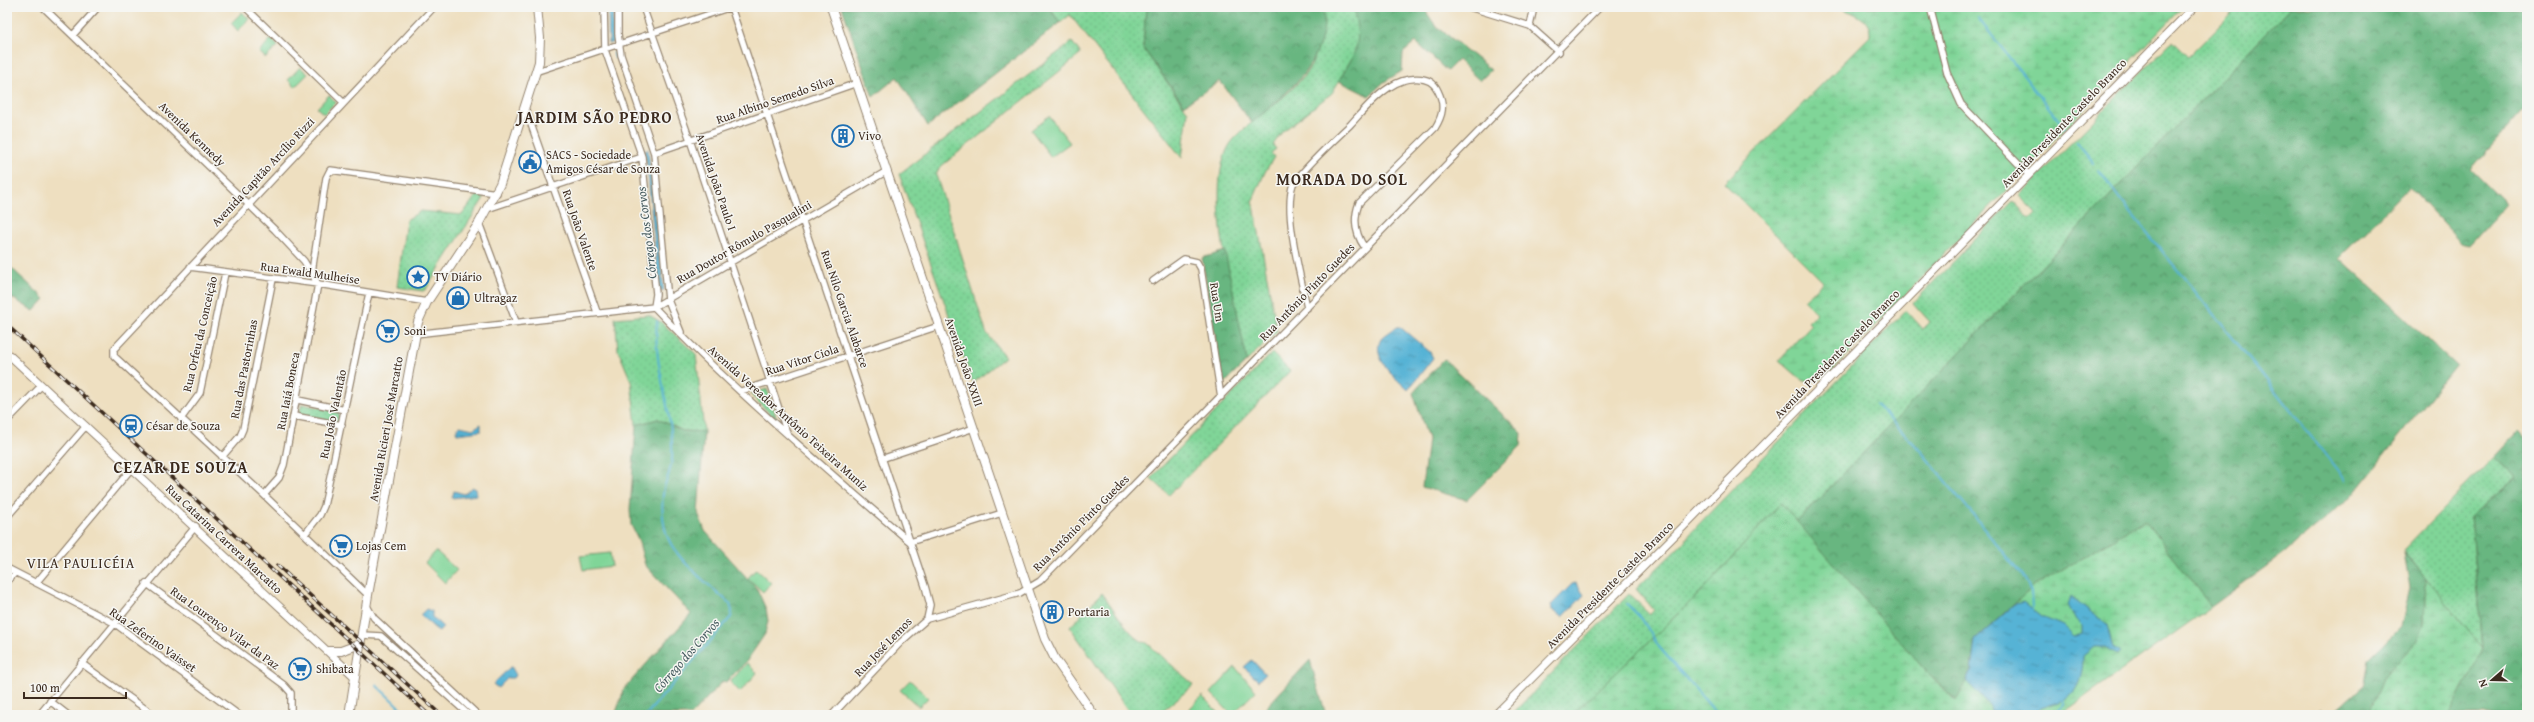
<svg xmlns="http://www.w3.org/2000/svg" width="2534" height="722" viewBox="0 0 2534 722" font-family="'Gentium Book Plus',serif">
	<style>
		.green { fill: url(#green-dots); stroke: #5e805b }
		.forest { fill: url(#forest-crowns); stroke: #52704f }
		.wetland { fill: url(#wetland-marsh); stroke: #5e805b }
		.pitch { fill: #80d598; stroke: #5e805b }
		.water { fill: url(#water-ripples); stroke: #496e7a }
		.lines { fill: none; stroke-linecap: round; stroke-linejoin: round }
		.stream { stroke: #57b3d5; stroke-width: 2 }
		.minor-casing { stroke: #94846f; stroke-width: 8 }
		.tertiary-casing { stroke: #94846f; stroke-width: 9 }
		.secondary-casing { stroke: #94846f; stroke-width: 10 }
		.minor { stroke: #fff; stroke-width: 5.5 }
		.tertiary { stroke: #fff; stroke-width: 7 }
		.secondary { stroke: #fff; stroke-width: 8 }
		.rail-casing { stroke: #3b2a1e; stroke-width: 3.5 }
		.rail { stroke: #f6f6f2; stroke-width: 2; stroke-dasharray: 6; stroke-linecap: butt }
		.labels { text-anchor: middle; stroke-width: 3; stroke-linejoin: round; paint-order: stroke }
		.street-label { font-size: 12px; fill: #3b2a1e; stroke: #f6f6f2 }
		.poi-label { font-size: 12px; fill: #3b2a1e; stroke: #f6f6f2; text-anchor: start }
		.water-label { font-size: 13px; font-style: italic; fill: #455a5e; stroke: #f6f6f2 }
		.quarter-label { font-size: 14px; letter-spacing: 1px; fill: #3b2a1e; stroke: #f6f6f2 }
		.district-label { font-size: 16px; font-weight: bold; letter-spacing: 1px; fill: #3b2a1e; stroke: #f6f6f2 }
	</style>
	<defs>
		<pattern id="green-dots" width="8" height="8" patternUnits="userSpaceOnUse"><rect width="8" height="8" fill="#80d598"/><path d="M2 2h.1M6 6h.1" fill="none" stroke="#70b783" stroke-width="1.8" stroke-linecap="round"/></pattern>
		<pattern id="forest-crowns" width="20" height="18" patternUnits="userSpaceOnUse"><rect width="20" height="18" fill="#68b680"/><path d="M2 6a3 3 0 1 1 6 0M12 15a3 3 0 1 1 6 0" fill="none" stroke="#579468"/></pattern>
		<pattern id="wetland-marsh" width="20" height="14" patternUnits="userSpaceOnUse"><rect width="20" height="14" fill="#80d598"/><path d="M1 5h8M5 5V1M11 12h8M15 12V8" fill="none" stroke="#70b783"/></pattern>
		<pattern id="water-ripples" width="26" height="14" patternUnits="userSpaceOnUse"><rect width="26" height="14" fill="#57b3d5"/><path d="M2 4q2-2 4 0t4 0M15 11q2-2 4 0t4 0" fill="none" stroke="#4992ac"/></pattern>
	</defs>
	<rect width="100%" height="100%" fill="#f6f6f2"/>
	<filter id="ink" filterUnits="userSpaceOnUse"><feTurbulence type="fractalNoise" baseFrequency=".025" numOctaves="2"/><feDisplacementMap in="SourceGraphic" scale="8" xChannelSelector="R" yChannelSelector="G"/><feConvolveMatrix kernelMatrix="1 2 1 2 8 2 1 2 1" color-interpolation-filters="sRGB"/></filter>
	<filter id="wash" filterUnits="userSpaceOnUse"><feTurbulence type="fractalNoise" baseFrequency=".012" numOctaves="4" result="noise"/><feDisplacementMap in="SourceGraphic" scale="16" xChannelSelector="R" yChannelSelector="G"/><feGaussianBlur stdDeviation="0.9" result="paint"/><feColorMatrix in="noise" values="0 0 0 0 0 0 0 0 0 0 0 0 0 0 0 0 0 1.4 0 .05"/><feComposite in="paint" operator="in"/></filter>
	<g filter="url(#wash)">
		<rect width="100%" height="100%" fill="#eedfc0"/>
		<path class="green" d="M1049,7H1146L1143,48L1188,112L1182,158L1070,15L1060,23Z
			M1322,7H1353L1359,32L1357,49L1339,81L1332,93L1282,132L1273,145L1276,149L1271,153L1274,157L1265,172L1253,200L1277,331L1247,361C1237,311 1198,179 1234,139C1257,114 1293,96 1311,66C1318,54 1321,27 1324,13Z
			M2238,7H2291L1797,522L1781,503L1706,587L1572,715H1511L1629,594L1650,614L1654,610L1636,589L1682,544L1698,525L1906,310L1923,329L1930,322L1913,303L2013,201L2030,219L2036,213L2019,196L2172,41L2188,57Z
			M1072,42L1081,54L939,168L936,175L986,332L1005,357L973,383L899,174Z
			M478,193H481L484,198L426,289L423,291L397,287L406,220L421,211L462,215Z
			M649,315L661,322L696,354L704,432L683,431L658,419L636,425L631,381L618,350L615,318Z
			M1272,353L1290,371L1169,495L1151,478Z
			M767,389L778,422L750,394Z
			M302,404L340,412L338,422L299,414Z
			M2494,457L2516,478L2471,516L2483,648L2403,550Z
			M1102,593C1112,606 1132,641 1147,643L1194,685L1157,715H1131L1070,627Z"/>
		<path class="forest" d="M842,7H1049L1060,23L928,126L897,77L873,97Z
			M1146,7H1322C1326,18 1324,29 1321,40C1310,78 1280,98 1252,123L1220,81L1184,105L1143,48Z
			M1353,7H1423L1435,25L1491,70L1480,81L1458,60L1447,71L1416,42L1403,53L1402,71L1384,82L1369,96L1339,81C1358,47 1362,46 1353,7Z
			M2291,7H2527V106L2471,169L2506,204L2470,244L2461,242L2409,187L2339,258L2456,365L2352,496L2283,554L2211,607L2145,520L2033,587L1975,640L1971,671L1957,701L1929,675L1797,522Z
			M1225,251L1247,361L1223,385L1202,258Z
			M7,264L45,299L34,311L12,298H7Z
			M1444,359L1522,433L1521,446L1467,500L1422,487L1428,439L1413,393Z
			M658,419L683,431L704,432L698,513L705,531L757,589L766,609L768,621L765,634L746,662L726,682L723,681L691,715H615L623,693L622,691L691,614L645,565L638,539L631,525L630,509L636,425Z
			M2519,431L2527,439V715H2448L2483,648L2471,516L2516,478L2494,457Z
			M2404,552L2426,578L2424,625L2418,640L2384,676L2369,713L2316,715L2321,710L2332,714L2365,684L2369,659L2401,627L2410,588Z
			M1310,660L1326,715H1259Z"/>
		<path class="wetland" d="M1839,7H2183L1828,375L1818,380L1803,381L1779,360L1811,325L1808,322L1817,313L1804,300L1823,282L1724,183L1870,36C1871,17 1853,14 1839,7Z
			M1781,503L1929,675L1956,701L1971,671L1975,640L2033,587L2145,520L2211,607L2059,715H1572L1706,587Z
			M2426,578L2483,648L2448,715H2365L2369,713L2384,676L2418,640L2424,625Z"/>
		<path class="pitch" d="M242,12L249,19L238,31L231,23Z
			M271,39L278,46L266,58L259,52Z
			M300,67L308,74L295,87L288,80Z
			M329,95L336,102L324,114L317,108Z
			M1049,116L1070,143L1051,157L1031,130Z
			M436,551L457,570L445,583L425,563Z
			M610,553L612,566L583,570L580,556Z
			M756,569L771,583L763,592L748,578Z
			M747,663L757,673L740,692L730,682Z
			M1235,667L1256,691L1232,715L1211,693Z
			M910,680L928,698L919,707L900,690Z
			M1202,696L1221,715H1183Z"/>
		<path class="water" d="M608,7H613V42L609,44Z
			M648,149L664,290L659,292L647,165L644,151Z
			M1396,327H1400L1430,352L1433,358L1408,390C1397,379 1370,358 1381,339C1384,335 1392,331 1396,327Z
			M481,424V431L457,434L456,430L460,426L473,429Z
			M472,487L476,489L477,495L452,498L454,491L464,494Z
			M1576,583L1584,595L1563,617L1552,610L1551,605L1572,584Z
			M2071,596L2107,625L2113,647L2120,652L2117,655L2105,647H2094L2083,656C2083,672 2080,690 2064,699C2053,706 2039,706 2030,715H1992L1990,706L1966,681L1971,671L1975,640L2015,604L2023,602L2042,617L2063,626L2073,636L2082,633V626L2076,620L2068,605Z
			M426,609L432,611V617L443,627L439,632L420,615Z
			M1252,660L1265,674L1258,681L1244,667Z
			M511,666L516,675L513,678H508L498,688L493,684Z"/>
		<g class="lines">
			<path class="stream" d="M1978,18L2065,128
				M614,53L615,58
				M2077,142L2094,163
				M2099,170L2119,198L2258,369L2345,480
				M1876,405L1920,450L2024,577L2031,592L2032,609
				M1627,604L1642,619L1659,647L1718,715
				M376,685L408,715
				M646,715L731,617L732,611L730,604C711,586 678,562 668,538C662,523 661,503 664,488C667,478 671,470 672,459C675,412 652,367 657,321
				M2054,715L2063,704L2062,697"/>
		</g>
	</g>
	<g filter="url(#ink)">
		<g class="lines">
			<g class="minor-casing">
				<path id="minor" d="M43,7L275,230L304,261L318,284L284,465L279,478L264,495
					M245,7L343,102
					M604,7L605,50L642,157L656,294L654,307C734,391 823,466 910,542
					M618,7V34L621,55L654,153L668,300L681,332
					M643,7L690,140L787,433
					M731,7L925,586L930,605L927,619
					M1469,7L1530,26L1559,52
					M1930,7L1947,73L1961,104L2029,175
					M1530,26L1534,7
					M73,35L98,7
					M538,71L731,7
					M526,110L597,312
					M654,153L857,83
					M487,209L642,157
					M479,223L516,322
					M190,267L318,284L427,302
					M312,272L326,178L330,170L497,193
					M1153,281L1184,259L1197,262L1201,269L1221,397
					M1307,308C1301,277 1283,213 1293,184C1309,163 1330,144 1350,125C1362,112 1375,96 1390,87C1403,78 1430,72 1438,91C1445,105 1443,115 1435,128L1359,203C1353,219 1355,234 1365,248
					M415,334L654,307L887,171
					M741,391L939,326
					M298,400L345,410
					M294,416L342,425
					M181,419L200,393L225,273
					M7,421L41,386
					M222,457L240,436L243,429L273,279
					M884,458L974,428
					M7,517L86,426
					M305,534L320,515L324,506L369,293
					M910,542L1002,513
					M7,568L114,623L239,715
					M7,581L15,573
					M36,583L132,468
					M146,583L284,685L291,693V715
					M368,595L264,495L114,356V349L434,7
					M367,606L374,618L478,715
					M362,635L381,636L469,715
					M81,663L154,715
					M50,701L68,715
					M39,715L196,526
					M832,715L901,642L927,619L1020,593L1040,581L1600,7"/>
			</g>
			<g class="tertiary-casing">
				<path id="tertiary" d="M7,353L355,677
					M1495,715L1683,527L2194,7"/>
			</g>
			<g class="secondary-casing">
				<path id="secondary" d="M831,7L1045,639L1055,659L1094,715
					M329,651H341L360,644
					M349,715L368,595L418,322L427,302L479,223L500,184L539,62L540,38L537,7"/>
			</g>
			<use href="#minor" class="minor"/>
			<use href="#tertiary" class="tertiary"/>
			<use href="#secondary" class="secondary"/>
			<g class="rail-casing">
				<path id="rail" d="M7,325L429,715
					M277,565L441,715"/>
			</g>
			<use href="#rail" class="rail"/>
		</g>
	</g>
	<defs>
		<g id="building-ring" transform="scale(1.15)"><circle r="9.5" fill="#f6f6f2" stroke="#1f6fb2" stroke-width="1.5"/><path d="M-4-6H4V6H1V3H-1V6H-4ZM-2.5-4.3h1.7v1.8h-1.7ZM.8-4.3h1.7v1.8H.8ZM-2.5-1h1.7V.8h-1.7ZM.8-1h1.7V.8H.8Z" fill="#1f6fb2"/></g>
		<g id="civic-ring" transform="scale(1.15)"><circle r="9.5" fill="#f6f6f2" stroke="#1f6fb2" stroke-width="1.5"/><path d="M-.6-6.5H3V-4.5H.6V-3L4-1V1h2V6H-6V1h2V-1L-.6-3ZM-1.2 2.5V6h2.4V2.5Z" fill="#1f6fb2"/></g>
		<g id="sight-ring" transform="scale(1.15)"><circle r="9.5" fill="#f6f6f2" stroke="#1f6fb2" stroke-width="1.5"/><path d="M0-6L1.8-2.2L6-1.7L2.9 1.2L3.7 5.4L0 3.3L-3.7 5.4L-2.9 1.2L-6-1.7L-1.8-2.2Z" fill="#1f6fb2"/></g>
		<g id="shop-ring" transform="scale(1.15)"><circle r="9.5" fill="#f6f6f2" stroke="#1f6fb2" stroke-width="1.5"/><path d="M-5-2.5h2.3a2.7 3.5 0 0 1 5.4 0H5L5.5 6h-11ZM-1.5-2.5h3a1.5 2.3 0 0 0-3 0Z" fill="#1f6fb2"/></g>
		<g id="supermarket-ring" transform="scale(1.15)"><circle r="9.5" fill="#f6f6f2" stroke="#1f6fb2" stroke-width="1.5"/><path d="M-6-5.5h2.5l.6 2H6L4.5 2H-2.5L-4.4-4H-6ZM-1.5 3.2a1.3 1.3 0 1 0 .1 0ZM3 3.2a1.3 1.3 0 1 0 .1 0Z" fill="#1f6fb2"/></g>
		<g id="station-ring" transform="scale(1.15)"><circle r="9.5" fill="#f6f6f2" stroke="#1f6fb2" stroke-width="1.5"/><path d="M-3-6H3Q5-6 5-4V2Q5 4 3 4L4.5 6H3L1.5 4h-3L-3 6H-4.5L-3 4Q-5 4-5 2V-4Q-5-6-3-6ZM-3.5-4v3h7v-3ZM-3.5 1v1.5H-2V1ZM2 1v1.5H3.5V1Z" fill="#1f6fb2"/></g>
	</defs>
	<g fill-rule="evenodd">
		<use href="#building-ring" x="843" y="136"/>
		<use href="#civic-ring" x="530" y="162"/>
		<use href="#sight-ring" x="418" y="277"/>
		<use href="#shop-ring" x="458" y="298"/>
		<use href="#supermarket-ring" x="388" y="331"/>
		<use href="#station-ring" x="131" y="426"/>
		<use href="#supermarket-ring" x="341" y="546"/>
		<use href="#building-ring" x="1052" y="612"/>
		<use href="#supermarket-ring" x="300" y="669"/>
	</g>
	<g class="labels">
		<g class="street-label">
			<text transform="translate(775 100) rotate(-19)" y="4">Rua Albino Semedo Silva</text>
			<text transform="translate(2064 123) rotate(-46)" y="4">Avenida Presidente Castelo Branco</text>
			<text transform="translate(192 134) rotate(44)" y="4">Avenida Kennedy</text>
			<text transform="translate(263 172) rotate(-47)" y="4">Avenida Capitão Arcílio Rizzi</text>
			<text transform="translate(716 182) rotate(71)" y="4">Avenida João Paulo I</text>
			<text transform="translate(580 230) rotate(71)" y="4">Rua João Valente</text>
			<text transform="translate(744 242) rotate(-30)" y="4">Rua Doutor Rômulo Pasqualini</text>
			<text transform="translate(310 273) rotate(8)" y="4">Rua Ewald Mulheise</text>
			<text transform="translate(1307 292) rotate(-46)" y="4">Rua Antônio Pinto Guedes</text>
			<text transform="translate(1217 302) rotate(81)" y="4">Rua Um</text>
			<text transform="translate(845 309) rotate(71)" y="4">Rua Nilo Garcia Alabarce</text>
			<text transform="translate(200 334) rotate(-77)" y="4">Rua Orfeu da Conceição</text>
			<text transform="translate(1837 354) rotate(-46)" y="4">Avenida Presidente Castelo Branco</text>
			<text transform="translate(802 360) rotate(-18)" y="4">Rua Vitor Ciola</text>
			<text transform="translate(964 362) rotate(71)" y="4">Avenida João XXIII</text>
			<text transform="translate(244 369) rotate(-79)" y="4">Rua das Pastorinhas</text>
			<text transform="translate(288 391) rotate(-79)" y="4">Rua Iaiá Boneca</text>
			<text transform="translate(333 414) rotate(-78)" y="4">Rua João Valentão</text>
			<text transform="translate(788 418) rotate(42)" y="4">Avenida Vereador Antônio Teixeira Muniz</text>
			<text transform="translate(386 429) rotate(-80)" y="4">Avenida Ricieri José Marcatto</text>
			<text transform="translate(1081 523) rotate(-45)" y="4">Rua Antônio Pinto Guedes</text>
			<text transform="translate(224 539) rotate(43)" y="4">Rua Catarina Carrera Marcatto</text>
			<text transform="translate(1610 585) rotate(-45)" y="4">Avenida Presidente Castelo Branco</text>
			<text transform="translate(225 628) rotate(36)" y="4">Rua Lourenço Vilar da Paz</text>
			<text transform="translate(153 640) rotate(35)" y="4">Rua Zeferino Vaisset</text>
			<text transform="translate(883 647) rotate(-46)" y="4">Rua José Lemos</text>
		</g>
		<g class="poi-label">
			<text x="858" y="140">Vivo</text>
			<text x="546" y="159">SACS - Sociedade<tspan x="546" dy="14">Amigos César de Souza</tspan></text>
			<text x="434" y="281">TV Diário</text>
			<text x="474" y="302">Ultragaz</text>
			<text x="404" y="335">Soni</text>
			<text x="146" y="430">César de Souza</text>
			<text x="356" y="550">Lojas Cem</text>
			<text x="1068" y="616">Portaria</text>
			<text x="316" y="673">Shibata</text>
		</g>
		<g class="water-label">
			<text transform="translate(646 233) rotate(-97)" y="5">Córrego dos Corvos</text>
			<text transform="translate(686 655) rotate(-49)" y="5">Córrego dos Corvos</text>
		</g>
		<g class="quarter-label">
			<text x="81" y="568">VILA PAULICÉIA</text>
		</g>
		<g class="district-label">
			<text x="595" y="123">JARDIM SÃO PEDRO</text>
			<text x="1342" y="185">MORADA DO SOL</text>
			<text x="181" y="473">CEZAR DE SOUZA</text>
		</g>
	</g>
	<rect width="2534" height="722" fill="none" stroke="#f6f6f2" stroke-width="24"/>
	<g transform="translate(2492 680) rotate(250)" stroke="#f6f6f2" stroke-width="3" paint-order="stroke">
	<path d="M0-3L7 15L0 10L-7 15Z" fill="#3b2a1e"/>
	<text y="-6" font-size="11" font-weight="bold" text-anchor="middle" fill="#3b2a1e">N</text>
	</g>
	<path d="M24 692v6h102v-6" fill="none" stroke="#3b2a1e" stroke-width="2"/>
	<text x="30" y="692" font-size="12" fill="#3b2a1e" stroke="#f6f6f2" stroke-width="3" paint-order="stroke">100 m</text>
</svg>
